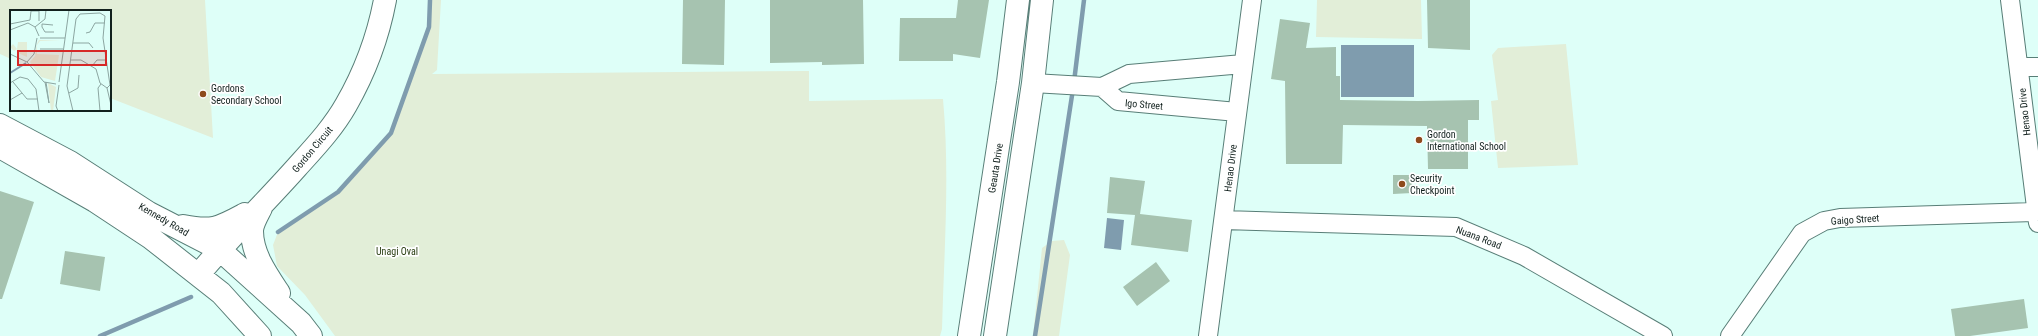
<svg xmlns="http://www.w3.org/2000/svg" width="2038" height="336" viewBox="0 0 2038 336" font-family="'Roboto Condensed',sans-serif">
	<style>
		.green { fill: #e2eed8 }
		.water { fill: #7f9cae }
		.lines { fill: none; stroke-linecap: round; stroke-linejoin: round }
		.stream { stroke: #7f9cae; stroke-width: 4.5 }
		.building { fill: #a6c3b0 }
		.street-casing { stroke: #587e77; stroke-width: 20 }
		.secondary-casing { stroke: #587e77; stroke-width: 24 }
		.street { stroke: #fff; stroke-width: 18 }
		.secondary { stroke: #fff; stroke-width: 22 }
		.poi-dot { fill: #8e4a1c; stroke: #fff; stroke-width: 1.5 }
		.labels { text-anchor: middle; stroke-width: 3.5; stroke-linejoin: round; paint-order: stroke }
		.poi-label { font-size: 10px; fill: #12211e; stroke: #fff; text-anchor: start }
		.street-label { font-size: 10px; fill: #12211e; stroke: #fff }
		.park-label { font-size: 10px; fill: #293d11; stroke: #fff }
		.inset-river { fill: none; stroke: #7f9cae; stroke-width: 2 }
		.inset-road { fill: none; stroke: #8ca6a1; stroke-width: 1 }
		.view { fill: #d62828; fill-opacity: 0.15; stroke: #d62828; stroke-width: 2 }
		.inset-edge { fill: none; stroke: #12211e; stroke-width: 2 }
	</style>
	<rect width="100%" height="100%" fill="#defff8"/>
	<path class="green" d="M0,0H205L213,138L110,98V11H11V59L0,54Z
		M430,0H441L437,70L432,74L809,71V101L943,99C950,175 944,253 942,329L940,336H335L305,295L277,266L273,245L278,232L338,192L391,133L429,27Z
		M1317,0H1421L1422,39L1316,37Z
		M1566,44L1578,165L1498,168L1491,101L1498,100L1492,55L1498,48Z
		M1064,240L1070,255L1059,336H1033L1042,248L1052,241Z"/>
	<path class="water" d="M1341,45H1414V97H1341Z
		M1107,218L1124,220L1121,250L1104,248Z"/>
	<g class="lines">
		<path class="stream" d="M1074,82L1084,0
			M278,232L338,192L391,133L429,27L430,0
			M100,336L191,297
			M1035,336L1073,89"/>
	</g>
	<path class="building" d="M683,0H725L724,65L682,64Z
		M770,0H863L864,64L822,65V62L770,63Z
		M958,0H989L980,58L953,54V61H899L900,18H956Z
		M1427,0H1470V50L1428,48Z
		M1280,19L1310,23L1306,48L1336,47V76H1340V100L1418,101L1479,100V120H1468V169H1428L1427,126L1343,125L1342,164H1286L1285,81L1271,79Z
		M1393,175H1412V193L1393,194Z
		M1110,177L1145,181L1140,214L1192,220L1188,252L1131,245L1135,215L1107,213Z
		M0,191L34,202L2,299H0Z
		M65,251L105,257L100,291L60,284Z
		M1156,262L1170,281L1137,306L1123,287Z
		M2024,299L2028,328L1970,336H1955L1951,309Z"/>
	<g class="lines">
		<g class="street-casing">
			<path id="street" d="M2010,0L2038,223
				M2019,67H2038
				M1033,83L1102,87L1118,101L1237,112
				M1102,87L1129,74L1243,64
				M1224,220L1456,227L1524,256L1663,336
				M1208,336L1252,0
				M1730,336L1802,233L1824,221L1840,218L2036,212"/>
		</g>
		<g class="secondary-casing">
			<path id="secondary" d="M0,125L70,162L149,213L219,249L301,323L311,336
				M0,147L95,201L151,238L221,293L260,336
				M261,208C258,214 252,224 252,231C252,254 267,275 279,293
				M183,226C213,232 219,228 245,214
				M199,274C230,237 265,203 297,167C315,147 333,128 346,105C365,72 378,37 385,0
				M969,336L1008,82L1018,0
				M995,336L1033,83L1042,0"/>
		</g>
		<use href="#street" class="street"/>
		<use href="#secondary" class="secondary"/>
	</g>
	<g class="poi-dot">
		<circle cx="203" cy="94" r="4"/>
		<circle cx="1419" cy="140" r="4"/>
		<circle cx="1402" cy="184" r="4"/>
	</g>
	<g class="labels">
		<g class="poi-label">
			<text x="211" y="92">Gordons<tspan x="211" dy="12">Secondary School</tspan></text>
			<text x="1427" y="138">Gordon<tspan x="1427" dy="12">International School</tspan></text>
			<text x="1410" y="182">Security<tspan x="1410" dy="12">Checkpoint</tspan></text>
		</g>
		<g class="street-label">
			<text transform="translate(1144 104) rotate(5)" y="4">Igo Street</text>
			<text transform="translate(2024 112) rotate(-96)" y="4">Henao Drive</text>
			<text transform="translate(312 149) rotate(-50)" y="4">Gordon Circuit</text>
			<text transform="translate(995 168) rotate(-81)" y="4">Geauta Drive</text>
			<text transform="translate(1230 168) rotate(-83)" y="4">Henao Drive</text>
			<text transform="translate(164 219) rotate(30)" y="4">Kennedy Road</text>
			<text transform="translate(1855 219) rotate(-4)" y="4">Gaigo Street</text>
			<text transform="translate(1479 237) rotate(21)" y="4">Nuana Road</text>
		</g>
		<g class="park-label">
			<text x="397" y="255">Unagi Oval</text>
		</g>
	</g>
	<g transform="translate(10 10)">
		<rect width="101" height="101" fill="#defff8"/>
		<path d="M29,30H50L30,31L27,35V44L49,45L45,71L31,67L20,52L25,46L27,34ZM8,32H17V47L8,43L7,39L4,41L0,37L3,34L7,39ZM38,73L46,77L43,101H41Z" fill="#e2eed8"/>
		<path class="inset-river" d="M0,63L16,53"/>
		<path class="inset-road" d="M0,14L20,10L21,1H29V11M43,15L32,14V17L35,22H44M101,16V37M25,17L35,9L36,0M0,20L18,13L25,17L29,26M76,23L80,22L85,13H95M30,28H55M63,33H79L83,38M30,39H53M0,44L17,52L34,72L46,74M61,50H71L86,59L90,73L97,78L101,95M17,52L24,44L27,28M82,56L87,50H96M3,72L17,89H28M35,72L39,93L36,72M49,72L59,0M0,73L10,67L18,69L26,79L29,101M59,83L68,78L69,65M0,90L12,83M48,101L46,96L49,75M63,101L57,76L66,9L70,4L90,3L95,6L93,28L100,75L97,78M90,101L88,78L91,74"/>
		<path class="view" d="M8,41H96V55H8Z"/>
		<rect width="101" height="101" class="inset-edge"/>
	</g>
</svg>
